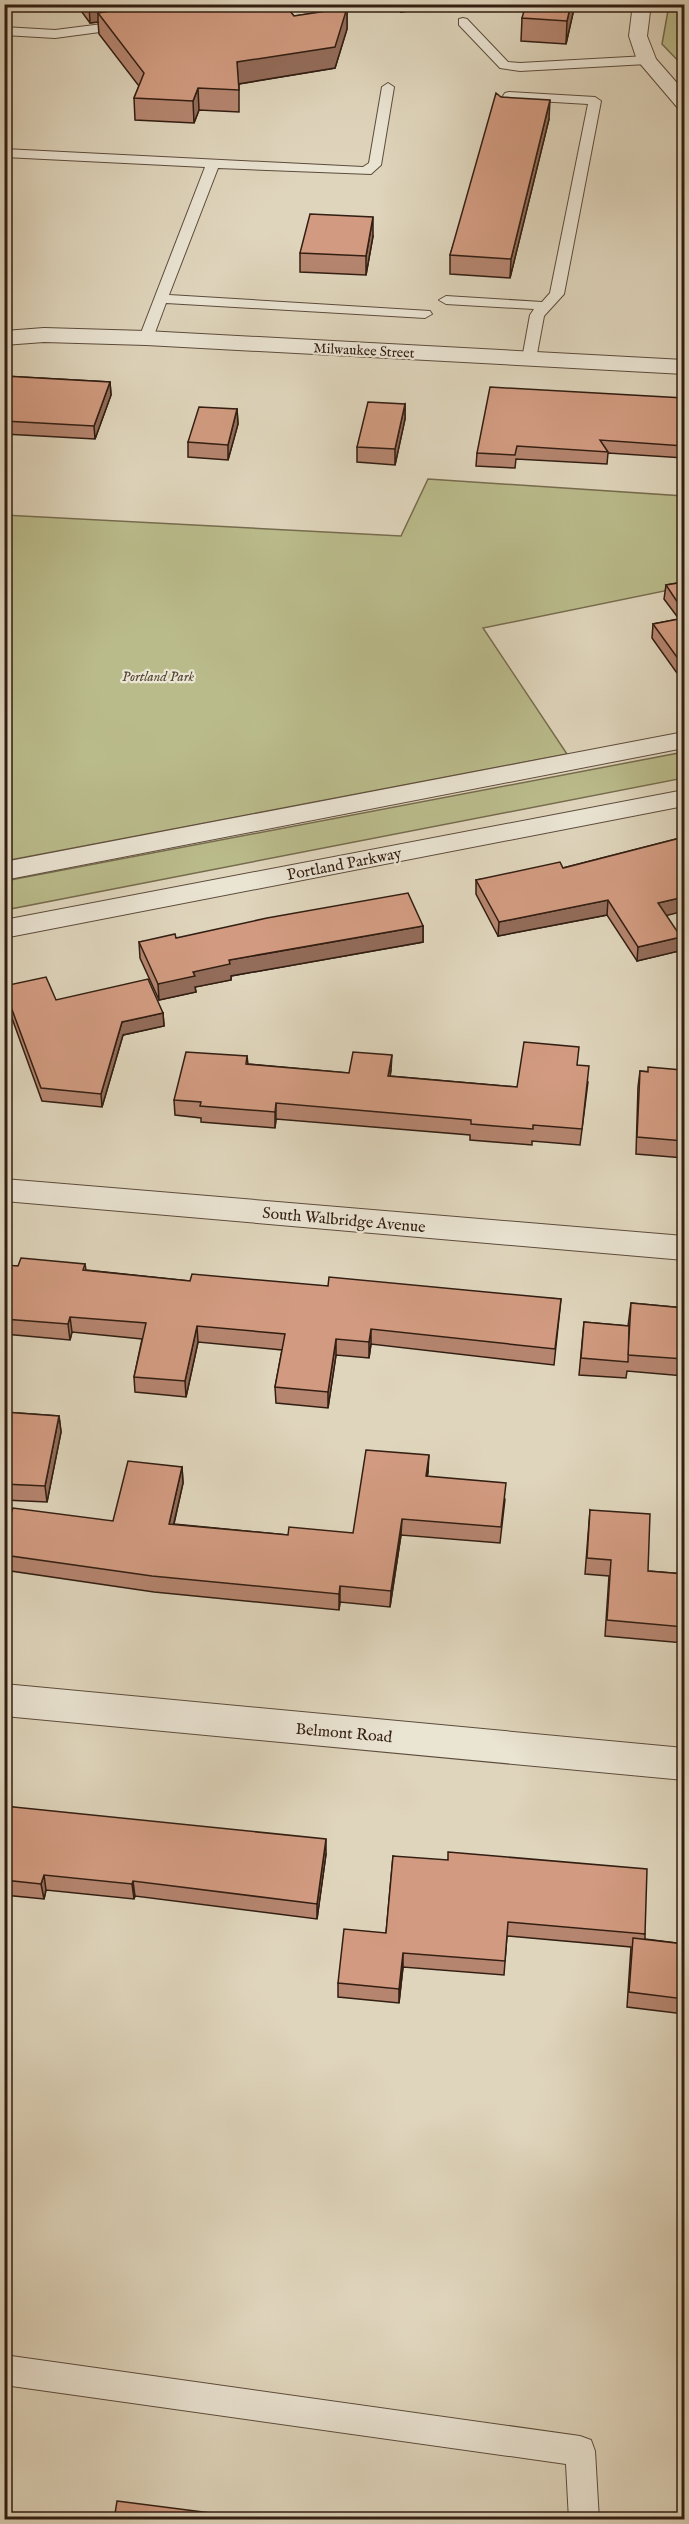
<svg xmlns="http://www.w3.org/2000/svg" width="689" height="2524" viewBox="0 0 689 2524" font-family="'IM FELL English',serif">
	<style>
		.green { fill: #babb8b; stroke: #766c4e; stroke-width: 1.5 }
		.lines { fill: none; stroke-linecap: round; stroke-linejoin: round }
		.service-casing { stroke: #5d4c3c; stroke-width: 2 }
		.minor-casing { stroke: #5d4c3c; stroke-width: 2 }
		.tertiary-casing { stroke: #5d4c3c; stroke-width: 2 }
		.service { fill: #eae4d3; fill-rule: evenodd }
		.minor { fill: #eae4d3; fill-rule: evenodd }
		.tertiary { fill: #eae4d3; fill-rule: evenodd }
		.wall { fill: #b5856f; stroke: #321e12; stroke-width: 1.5 }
		.shaded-wall { fill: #936c5a; stroke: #321e12; stroke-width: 1.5 }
		.building { fill: #d29b81; stroke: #321e12; stroke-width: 1.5 }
		.labels { text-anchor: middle; stroke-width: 4.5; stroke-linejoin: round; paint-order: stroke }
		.far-street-label { font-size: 14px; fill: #321e12; stroke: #eae4d3 }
		.far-park-label { font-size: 14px; font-style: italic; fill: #544530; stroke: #eae4d3 }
		.street-label { font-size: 16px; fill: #321e12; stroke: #eae4d3 }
	</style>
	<rect width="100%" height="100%" fill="#dfd5bc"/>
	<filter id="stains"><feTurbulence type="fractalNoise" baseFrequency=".00333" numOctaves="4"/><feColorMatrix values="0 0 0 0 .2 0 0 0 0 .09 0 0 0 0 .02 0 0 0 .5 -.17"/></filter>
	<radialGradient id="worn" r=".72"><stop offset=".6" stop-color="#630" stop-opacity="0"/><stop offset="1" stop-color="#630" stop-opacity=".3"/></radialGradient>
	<path class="green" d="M669,5H684V67L662,44Z
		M428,479L684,496V587L483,628L567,754L5,861L4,515L401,536Z
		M684,752V778L5,910V881Z"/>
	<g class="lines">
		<g class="service-casing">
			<path id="service" d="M463,18L467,19L508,62L520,63L647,56L653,60L647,64L520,71L500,68L459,25V19Z
				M126,21L132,25L130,28L55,38L4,35V27L55,30Z
				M388,83L394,87L381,165L371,174L218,168L169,295L430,311L432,314L425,318L166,303L153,338L151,341H141L139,338L205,167L4,157V149L363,167L369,163L382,87Z
				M509,92L595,97L601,101L564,294L544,316L536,359L529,363L522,359L530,315L534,309L446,304L439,300L446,296L542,302L550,293L588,104L505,99L503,96L505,93Z
				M4,2355L580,2436L591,2440L595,2451L599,2520H569L566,2464L4,2385Z"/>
		</g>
		<g class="minor-casing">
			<path id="minor" d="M633,4H651L647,36L656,59L684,91V109L677,107L637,60L629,36Z
				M684,732V748L4,880V862Z
				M684,790V806L4,938V920Z
				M4,1179L684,1236V1260L4,1201Z
				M4,1684L684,1748V1780L4,1716Z"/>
		</g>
		<g class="tertiary-casing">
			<path id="tertiary" d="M44,328L146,331L684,360V374L146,345L44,342L4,345V331Z"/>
		</g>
		<use href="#service" class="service"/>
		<use href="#minor" class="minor"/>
		<use href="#tertiary" class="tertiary"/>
	</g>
	<path class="wall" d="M76,4H284L294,16L347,8V29L335,68L239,84V112L199,110L194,123L135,120L134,98L139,86L99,34L98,22L90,23Z
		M393,4H452L401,12Z
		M573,13L566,44L521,41L522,18Z
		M501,97L549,119L510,278L450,274V255Z
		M373,236L366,275L300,272V253Z
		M4,376L110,382L111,395L95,439L4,434Z
		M684,398V458L608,453L607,464L516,459L515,468L476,466L477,453Z
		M405,404V419L395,465L357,462V447Z
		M237,409L238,424L228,460L188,457V442Z
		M684,582V683L652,638L653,624L679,619L664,599L666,585Z
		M684,837V911L666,915L679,951L637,961L607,915L498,936L476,894V880L563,868Z
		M423,926V942L231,976V980L195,987L196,992L159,1000L140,958L139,942L176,938Z
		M4,986L56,1000L163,1013L164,1026L123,1035L102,1107L42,1101L5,999Z
		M247,1056L248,1064L349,1073L391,1070L390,1076L517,1087L577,1065L588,1082L580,1145L532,1141V1145L470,1140V1135L276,1119L275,1128L201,1122V1118L175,1115L174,1100Z
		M640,1071L684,1074V1158L636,1154L638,1087Z
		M85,1264L86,1270L190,1281L328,1286L561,1299L554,1365L371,1344L369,1358L336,1355L328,1408L276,1403L275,1387L282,1350L198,1342L186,1397L135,1392L134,1377L142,1339L72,1332L70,1340L4,1334V1265L18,1266Z
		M631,1303L684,1308V1376L627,1371L626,1378L579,1375L584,1322L628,1326Z
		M4,1412L59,1416L61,1432L47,1502L4,1500Z
		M182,1467L183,1483L174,1524L288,1535L353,1533L428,1472L427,1477L505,1499L500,1543L401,1535L390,1607L340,1602L339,1610L154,1592L4,1570V1532L113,1521Z
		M590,1510L648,1571L684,1574V1643L605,1636L609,1576L585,1574Z
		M4,1806L326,1854L317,1919L135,1896L134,1899L46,1890L44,1899L4,1895Z
		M393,1856L645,1934V1939L684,1944V2014L627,2007L631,1947L507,1936L504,1975L403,1967L399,2003L338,1997V1983L386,1933Z"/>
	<path class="shaded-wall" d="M89,4H213L98,13V22L90,23Z
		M401,4H452L401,12Z
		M571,4H574L573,13L566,44L567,21Z
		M347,8V29L335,68L238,84L237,62Z
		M198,88L199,110L194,123L193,101Z
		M550,100L549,119L510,278L511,259Z
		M373,217V236L366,275V256Z
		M110,382L111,395L95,439L94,426Z
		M405,404V419L395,465V449Z
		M237,409L238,424L228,460V445Z
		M684,897V911L657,918L658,903Z
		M608,900L607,915L498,936L499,922Z
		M423,926V942L231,976V980L195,987L196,992L159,1000L158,984L229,960Z
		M681,937L679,951L637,961L638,947Z
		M163,1013L164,1026L123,1035L102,1107L101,1094L122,1022Z
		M392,1055L391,1070L388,1092V1076Z
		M276,1103V1119L275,1128V1112Z
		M70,1317L72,1332L70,1340L68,1324Z
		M197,1326L198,1342L186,1397L185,1381Z
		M371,1329V1344L369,1358V1342Z
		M336,1339V1355L328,1408V1392Z
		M59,1416L61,1432L47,1502L45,1486Z
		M429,1455L428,1472L425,1492L426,1476Z
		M182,1467L183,1483L170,1540L169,1524Z
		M402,1519L401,1535L390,1607L391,1591Z
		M340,1586V1602L339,1610V1594Z
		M326,1839V1854L317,1919V1904Z
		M44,1875L46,1890L44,1899L41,1884Z
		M133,1881L135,1896L134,1899L132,1884Z
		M403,1953V1967L399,2003V1989Z"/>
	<path class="building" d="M153,4H284L294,16L347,8L335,47L237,62L239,90L198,88L193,101L134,98L144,73L98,13Z
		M526,4H571L567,21L522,18Z
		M496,93L501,97L550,100L511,259L450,255Z
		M310,214L373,217L366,256L300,253Z
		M4,376L110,382L94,426L4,421Z
		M490,387L684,398V446L600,440L608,452L517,446L515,455L477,453Z
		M368,402L405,404L395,449L357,447Z
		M199,407L237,409L228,445L188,442Z
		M684,582V612L666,585Z
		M684,618V667L653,624Z
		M684,837V897L658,903L681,937L638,947L608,900L499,922L476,880L560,862L563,868Z
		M408,893L423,926L229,960L230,964L193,972L195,976L158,984L139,942L175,934L176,938L267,918Z
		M46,977L56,1000L148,979L163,1013L122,1022L101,1094L41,1088L4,988V986Z
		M524,1042L579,1047L577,1065L589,1066L582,1129L533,1125V1129L471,1124V1120L276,1103L275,1112L200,1106L201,1102L174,1100L186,1052L247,1056L246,1064L349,1073L353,1052L392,1055L388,1076L517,1087Z
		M648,1067L682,1070V1074H684V1141L637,1137L640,1071L648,1072Z
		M21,1258L85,1264L83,1270L190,1281L192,1274L328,1286L329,1277L561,1299L555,1349L371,1329L369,1342L336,1339L328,1392L275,1387L285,1334L197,1326L185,1381L134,1377L146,1323L70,1317L68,1324L4,1319V1265L18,1266Z
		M631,1303L684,1308V1359L628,1355Z
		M584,1322L629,1326L628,1362L581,1358Z
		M4,1412L59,1416L45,1486L4,1484Z
		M366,1450L429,1455L426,1476L506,1483L501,1527L402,1519L391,1591L340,1586L339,1594L152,1576L4,1555V1532L13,1508L113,1521L128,1461L182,1467L169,1524L288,1535L289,1527L353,1533Z
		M590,1510L650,1514L648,1571L684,1574V1627L607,1620L611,1560L587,1558Z
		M4,1806L326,1839L317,1904L133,1881L132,1884L44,1875L41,1884L4,1880Z
		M448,1852L647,1869L645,1934L508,1922L505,1961L403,1953L399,1989L338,1983L344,1929L386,1933L393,1856L448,1860Z
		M633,1938L684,1944V1999L629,1992Z
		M117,2501L265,2520H114Z"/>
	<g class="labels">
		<g class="far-street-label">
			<text transform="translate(364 350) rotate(3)" y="5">Milwaukee Street</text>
		</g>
		<g class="far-park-label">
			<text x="158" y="681">Portland Park</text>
		</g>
		<g class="street-label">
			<text transform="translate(344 863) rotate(-11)" y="6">Portland Parkway</text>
			<text transform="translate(344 1219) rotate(5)" y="6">South Walbridge Avenue</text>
			<text transform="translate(344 1732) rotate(5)" y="6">Belmont Road</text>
		</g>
	</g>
	<rect width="689" height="2524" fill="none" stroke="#dfd5bc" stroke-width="24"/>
	<rect x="6" y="6" width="677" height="2512" fill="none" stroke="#321e12" stroke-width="3"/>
	<rect x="12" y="12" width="665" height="2500" fill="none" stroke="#321e12" stroke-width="1.5"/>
	<rect width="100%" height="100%" filter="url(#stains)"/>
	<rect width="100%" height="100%" fill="url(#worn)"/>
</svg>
